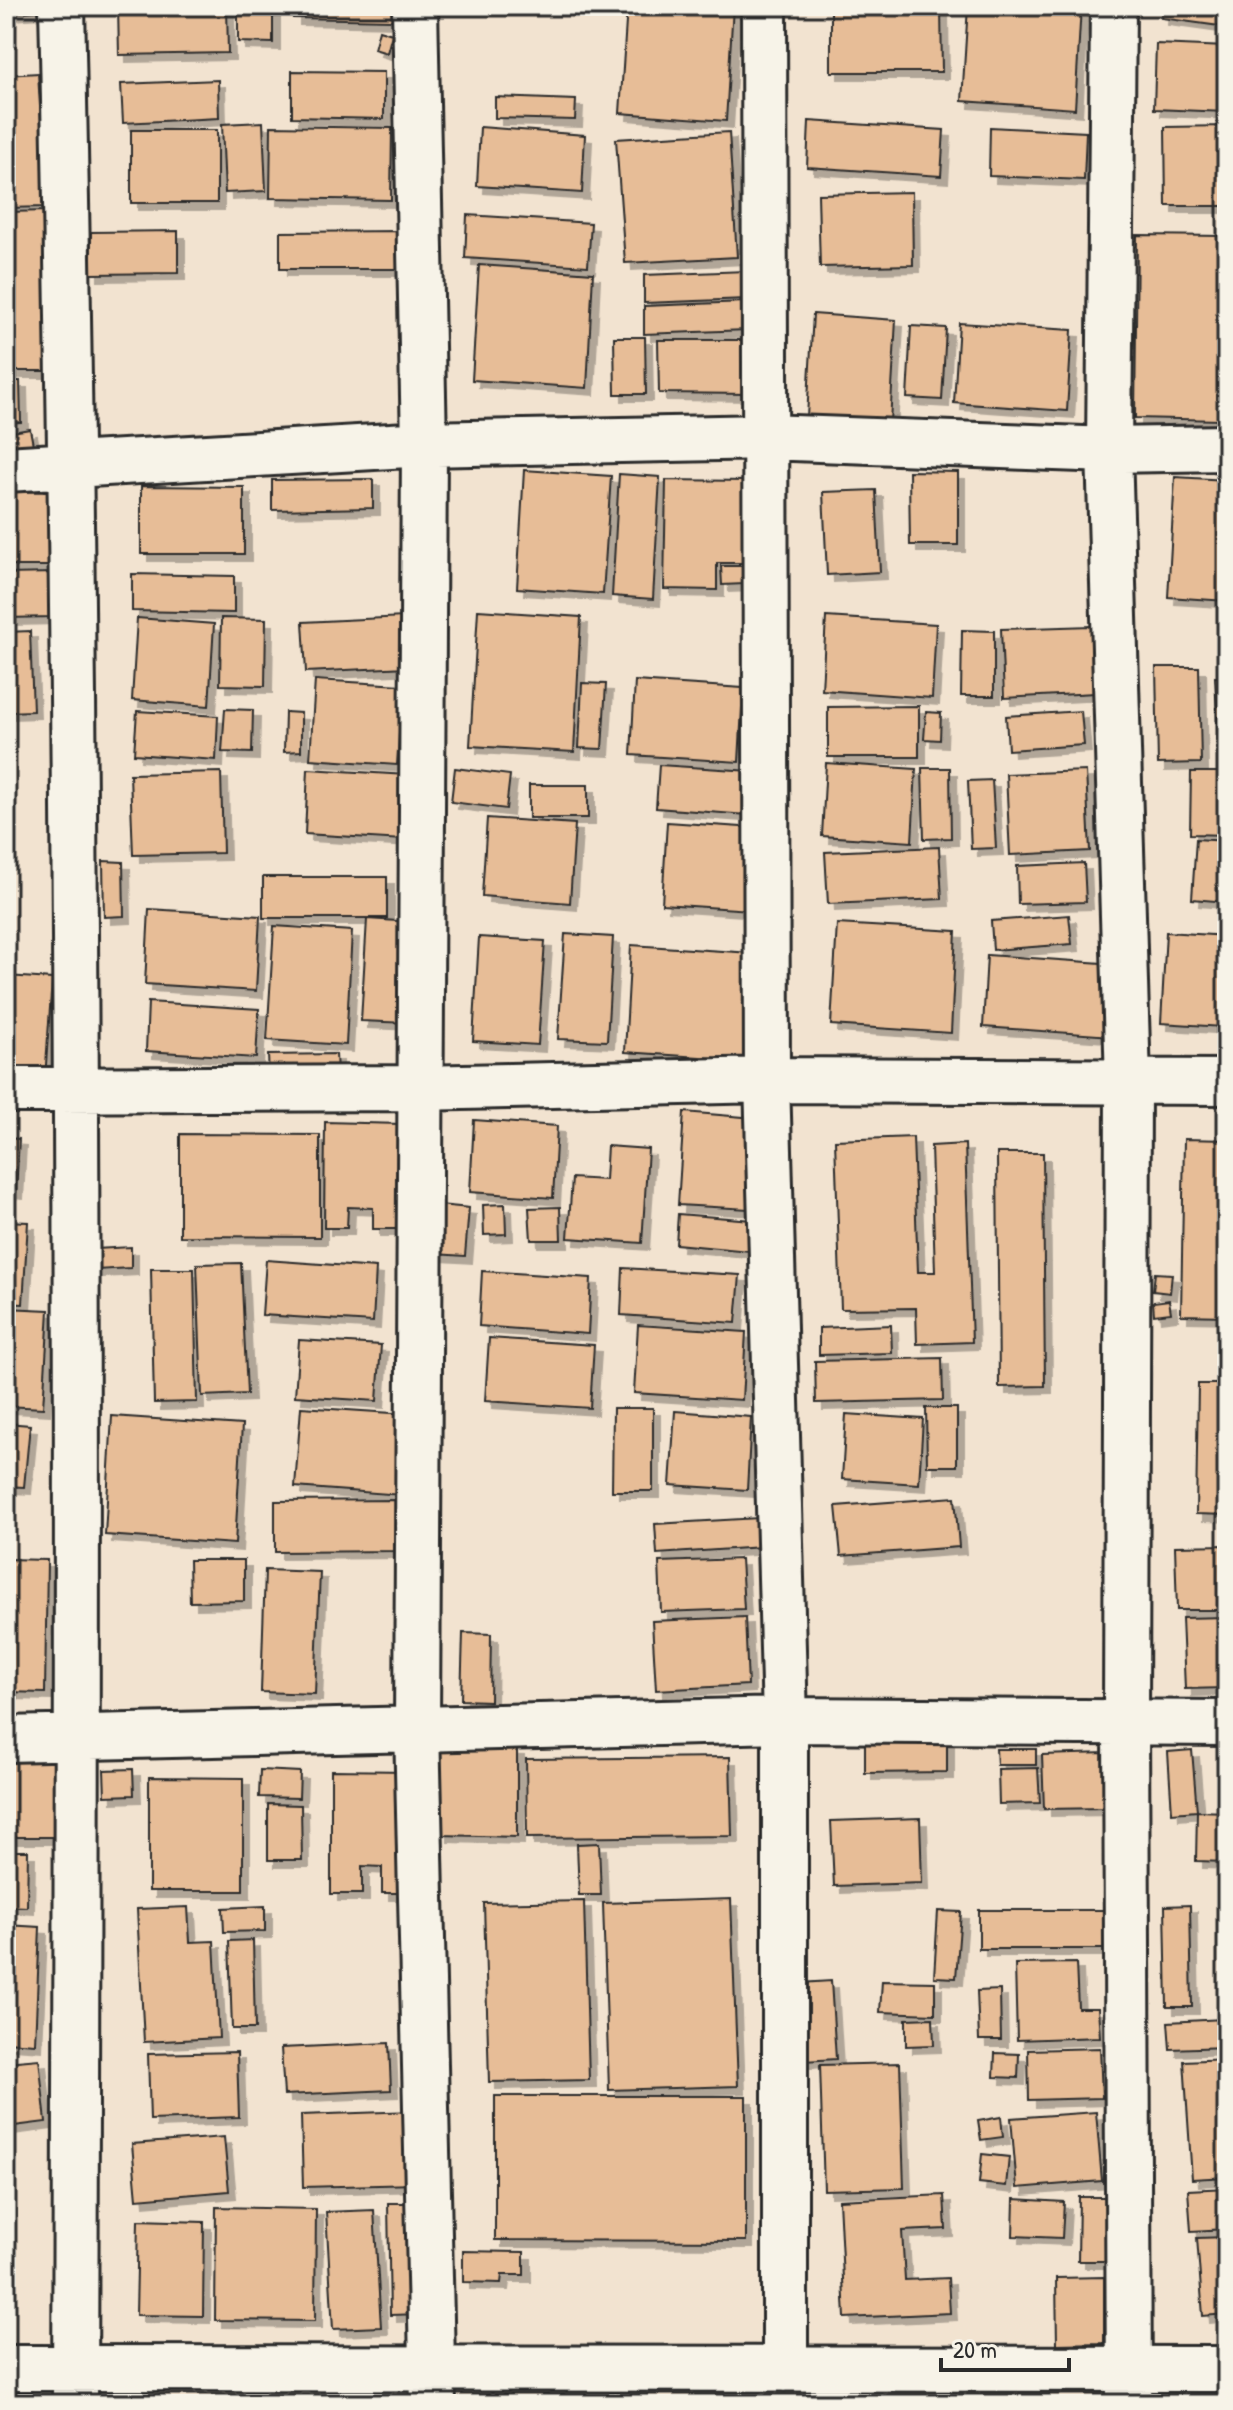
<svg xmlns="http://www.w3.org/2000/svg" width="1233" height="2410" viewBox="0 0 1233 2410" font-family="'Patrick Hand',sans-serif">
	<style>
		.building { fill: #e7bd97; stroke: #2b2b2b; stroke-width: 2; filter: url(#shadow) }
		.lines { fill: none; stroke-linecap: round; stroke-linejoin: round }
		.minor-casing { stroke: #2b2b2b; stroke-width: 50 }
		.minor { stroke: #f7f3e8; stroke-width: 44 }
	</style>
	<defs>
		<filter id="shadow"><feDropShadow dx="7" dy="7" stdDeviation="0" flood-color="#0004"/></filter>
	</defs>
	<rect width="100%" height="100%" fill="#f2e3d0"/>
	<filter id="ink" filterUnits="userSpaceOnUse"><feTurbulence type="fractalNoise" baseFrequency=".0125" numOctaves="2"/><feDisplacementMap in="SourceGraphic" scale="16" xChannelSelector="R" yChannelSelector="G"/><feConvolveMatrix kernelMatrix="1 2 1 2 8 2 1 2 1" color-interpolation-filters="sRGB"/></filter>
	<g filter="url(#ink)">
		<path class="building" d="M6,6H50V10L6,13Z
			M118,6H227L228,53L119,55Z
			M238,6H273V43L238,42Z
			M293,6H393V20L293,18Z
			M627,6H733L726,121L620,113Z
			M831,6H941L942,72H831Z
			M968,6H1081L1075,109L962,101Z
			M1162,6H1227V27L1161,18Z
			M379,30L392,34L387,53L374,49Z
			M1156,44L1227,47L1226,112L1154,109Z
			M292,71L384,72V119L292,117Z
			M38,73L46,207L6,208V75Z
			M218,80L219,118L123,123L121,84Z
			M495,97L576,100L575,120L495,118Z
			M809,121L944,130L941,176L807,167Z
			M263,122L266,191L225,193L222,124Z
			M271,126L392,128L391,200L270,198Z
			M1227,126V206H1166L1165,127Z
			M480,127L585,135L582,193L477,186Z
			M990,127L1086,132L1084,180L989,176Z
			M131,130H217V203H131Z
			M729,132L737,257L625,263L616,139Z
			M912,192L913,265L820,267L818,194Z
			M49,211L53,371H6V212Z
			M467,215L591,223L588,266L465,258Z
			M178,231V273L91,274V232Z
			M401,231L402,269H280V232Z
			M1137,235L1224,236L1221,420L1135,418Z
			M479,265L593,273L587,388L472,380Z
			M746,271L747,299L644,303V275Z
			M746,302L747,330L644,334V306Z
			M813,314L896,320L890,422L807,417Z
			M959,323L1072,330L1067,411L954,403Z
			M911,326L946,328L942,400L907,398Z
			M614,337H645L646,394H615Z
			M658,340H749L750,394L659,393Z
			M6,381H20L21,422L6,423Z
			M30,429L34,450L6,455V433Z
			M524,470L611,476L603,594L517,588Z
			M909,471L958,472V545H910Z
			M619,474L660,477L653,599L612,596Z
			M1175,477L1227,480V601L1168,597Z
			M373,479V508L272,510V480Z
			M666,480L748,481L747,563H717V590L664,589Z
			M141,486L244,487V554H141Z
			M876,490L880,572L827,575L823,492Z
			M6,491L50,492V566H6Z
			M721,566H744L745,584L722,585Z
			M53,573V617L6,618V574Z
			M132,574L234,576V613L132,611Z
			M478,610L581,617L574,752L470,746Z
			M404,617L407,667L306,672L303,622Z
			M826,617L936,624L932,698L822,690Z
			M137,618L214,624L209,706L132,700Z
			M221,618L266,619L265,686L220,685Z
			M1091,626L1095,693L1004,698L1001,629Z
			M962,630L994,631V696H961Z
			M30,631L33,711L6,712V632Z
			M1156,667H1199L1201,763L1158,764Z
			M1215,677H1227V751L1219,752Z
			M315,680L402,685L397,765L310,759Z
			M635,681L743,688L739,762L631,755Z
			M582,683L606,684L602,749L579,748Z
			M919,706V757H828V707Z
			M225,709L253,710L252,753L222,752Z
			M137,711L218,716L216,760L134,754Z
			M1081,711L1084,745L1008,750L1006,716Z
			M285,712L301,713V751L284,752Z
			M926,712L941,713L940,740L924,739Z
			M826,763L916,769L912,842L822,836Z
			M659,765L751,771L748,815L656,808Z
			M455,768L510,775L506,809L451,802Z
			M922,768H950L951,838L924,839Z
			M308,769L407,775L403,840L305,834Z
			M1086,771L1090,851L1010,855L1006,774Z
			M221,772L223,853L133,855L130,774Z
			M1191,772H1227V835L1190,834Z
			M992,780L996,848L971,849L968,781Z
			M529,785H588V818H529Z
			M487,818L575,824L570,903L482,896Z
			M667,822L756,828L751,910L662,904Z
			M1196,839L1227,841V902L1192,899Z
			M939,847L942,899L828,904L825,852Z
			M103,861L123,862L124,916L104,917Z
			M1084,863L1086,902L1018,904L1017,866Z
			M263,877H387V918H263Z
			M149,909L260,916L256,991L145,984Z
			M1069,915L1072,944L993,950L991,921Z
			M367,919L413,922L408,1023L361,1021Z
			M837,924L956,931L951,1033L831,1025Z
			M274,926L352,931L346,1045L267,1040Z
			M1166,932L1227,936L1223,1027L1161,1023Z
			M565,934L613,937L607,1041L558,1039Z
			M479,937L545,941L538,1045L473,1041Z
			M631,945L752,953L745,1060L625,1052Z
			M987,955L1116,964L1112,1036L983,1027Z
			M6,976L52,979L45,1079L6,1076Z
			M148,1002L259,1009L256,1058L146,1051Z
			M336,1054L337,1073L269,1075L268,1055Z
			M684,1112L755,1118L749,1209L678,1205Z
			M474,1120L557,1126L553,1198L470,1192Z
			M325,1122L401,1124L400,1229H373V1208L348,1207L347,1228H324Z
			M180,1134L320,1135V1237L180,1236Z
			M913,1137L918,1272H935L931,1146L965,1144L972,1342L917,1344L916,1308L841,1309L835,1140Z
			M6,1138L19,1139L16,1192L6,1191Z
			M1184,1139L1227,1140V1316L1181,1315Z
			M607,1146L648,1149L642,1243L568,1238L572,1178L605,1180Z
			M997,1153H1043L1045,1386L999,1387Z
			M505,1204L506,1234L484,1235L483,1205Z
			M439,1205L469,1208L465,1256L435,1254Z
			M560,1207L561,1240H531L529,1208Z
			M678,1214L752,1220L749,1251L676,1244Z
			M6,1221L28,1222L23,1304L6,1303Z
			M131,1247V1268L96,1270V1249Z
			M266,1260L376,1268L373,1322L262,1315Z
			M241,1263L247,1394L202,1396L197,1264Z
			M623,1268L740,1275L736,1323L621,1315Z
			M151,1269H194L197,1402L154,1403Z
			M482,1271L591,1278L588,1334L479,1326Z
			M1155,1273L1172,1274L1170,1293L1153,1291Z
			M1169,1300L1171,1313L1154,1315L1153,1302Z
			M6,1308L49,1310L43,1408L6,1406Z
			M638,1325L746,1332L742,1400L634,1393Z
			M891,1325L892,1353L819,1355V1328Z
			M489,1338L594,1345L590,1408L485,1401Z
			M299,1340L381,1345L377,1401L295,1396Z
			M942,1358L943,1400L816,1403L815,1361Z
			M1198,1384H1227V1515L1196,1514Z
			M301,1407L407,1414L402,1495L295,1487Z
			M613,1408H653V1491H612Z
			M926,1408H957V1466H927Z
			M675,1411L751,1417L747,1490L670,1485Z
			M846,1414L923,1419L919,1484L842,1479Z
			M112,1416L242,1425L235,1544L105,1535Z
			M6,1423L30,1425L24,1487L6,1486Z
			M955,1497L959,1547L841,1556L836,1506Z
			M401,1500V1551L275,1552V1501Z
			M759,1518L762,1547L657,1554L655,1524Z
			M1227,1545V1610H1177L1175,1546Z
			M6,1559L47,1560L45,1693L6,1692Z
			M741,1559L744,1609L661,1612L659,1562Z
			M189,1560H244V1601L190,1602Z
			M265,1570L320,1572L315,1694L261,1692Z
			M745,1617L748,1685L656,1690L652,1621Z
			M1227,1617V1688L1185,1689L1182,1618Z
			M463,1633L491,1634L490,1701L461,1700Z
			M947,1738V1772L865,1773V1739Z
			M441,1747L517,1749V1837L441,1835Z
			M996,1749H1036V1765H997Z
			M1192,1750L1197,1811L1172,1813L1168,1752Z
			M6,1752H61V1837H6Z
			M1106,1753L1108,1808L1044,1809L1042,1755Z
			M730,1757L732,1836L527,1838L526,1759Z
			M1038,1768L1040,1803L999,1804L998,1769Z
			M133,1769L134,1795L105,1796L104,1770Z
			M260,1770L300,1772L299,1798L259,1797Z
			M331,1770L409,1771L408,1893H382V1867L362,1866V1894H331Z
			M149,1777L243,1778V1891H149Z
			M268,1804L301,1805L302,1860H268Z
			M1197,1811L1227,1812V1862L1196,1861Z
			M920,1818L922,1883L834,1886L831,1821Z
			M599,1843L601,1895H579L577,1844Z
			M6,1851H28L27,1907L6,1906Z
			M731,1899L738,2086L609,2090L603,1903Z
			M584,1901L589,2080L489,2082L484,1903Z
			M1190,1905L1192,2007H1167L1165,1906Z
			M265,1906V1931L224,1932L223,1908Z
			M188,1907L190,1942L214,1941L219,2038L144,2042L137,1909Z
			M979,1910H1105V1949H979Z
			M938,1911L961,1912L956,1978L934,1977Z
			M6,1925L40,1927L35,2044L6,2042Z
			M253,1940L255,2029H232L229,1941Z
			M1076,1963L1078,2008H1098L1100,2037L1017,2040L1015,1964Z
			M831,1981L836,2059L804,2061L800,1983Z
			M882,1981L935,1982V2014L880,2012Z
			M1000,1990L1001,2040H979L977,1991Z
			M933,2018L934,2045L906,2046V2019Z
			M1223,2019L1225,2047L1170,2049L1168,2022Z
			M389,2043L391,2090L284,2095L281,2048Z
			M1100,2048L1102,2098L1029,2100L1028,2050Z
			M237,2052L239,2117L150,2120L148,2054Z
			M995,2053L1019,2054L1018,2078L994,2077Z
			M39,2059L46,2122L6,2127V2062Z
			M1227,2059V2177L1192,2179L1184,2061Z
			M900,2063L904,2188L824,2190L820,2065Z
			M495,2096H746V2241L495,2240Z
			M414,2111L416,2184L303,2187L301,2115Z
			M1096,2112L1102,2181L1017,2188L1011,2118Z
			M1001,2117L1003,2137L981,2140L978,2121Z
			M224,2137L229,2191L137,2199L132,2144Z
			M982,2154L1009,2157L1006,2186L979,2183Z
			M1227,2188V2229L1191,2231L1188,2190Z
			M944,2195L946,2229L902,2231L905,2280L948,2278L950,2313L845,2318L839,2200Z
			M1079,2197H1107L1106,2261H1078Z
			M1014,2199L1064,2202L1062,2238L1013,2236Z
			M388,2203H420L423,2314L390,2315Z
			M216,2207L316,2209L315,2321L215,2320Z
			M374,2210L381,2327L333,2329L326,2212Z
			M138,2220L204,2222L203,2316L136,2315Z
			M1227,2237V2314L1203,2316L1197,2238Z
			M463,2251L524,2252V2275H502L501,2283L463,2282Z
			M1104,2277V2343L1057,2344L1056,2278Z
			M479,2399L517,2400V2404H479Z
			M827,2401H849V2404H827Z
			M963,2402V2404H899Z"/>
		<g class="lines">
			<g class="minor-casing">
				<path id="minor" d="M62,6C80,805 78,1604 75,2404
					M415,6L424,444L417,1727L433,2404
					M764,6L767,1080L785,1720V2369
					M1113,6L1109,450L1128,1082L1126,1722L1129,2404
					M6,469L424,444L767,437L1109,450L1227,448
					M6,1090L418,1088L767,1080L1227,1082
					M6,1739L785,1720L1227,1723
					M6,2368L1227,2369"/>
			</g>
			<use href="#minor" class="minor"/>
		</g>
	</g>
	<rect width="1233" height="2410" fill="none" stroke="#f7f3e8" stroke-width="32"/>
	<rect x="16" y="16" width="1201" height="2378" fill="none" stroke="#2b2b2b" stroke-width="3" filter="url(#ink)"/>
	<path d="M941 2358v12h128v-12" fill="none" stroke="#2b2b2b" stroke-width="4"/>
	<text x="953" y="2358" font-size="24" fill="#2b2b2b" stroke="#f7f3e8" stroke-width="6" paint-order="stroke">20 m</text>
</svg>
